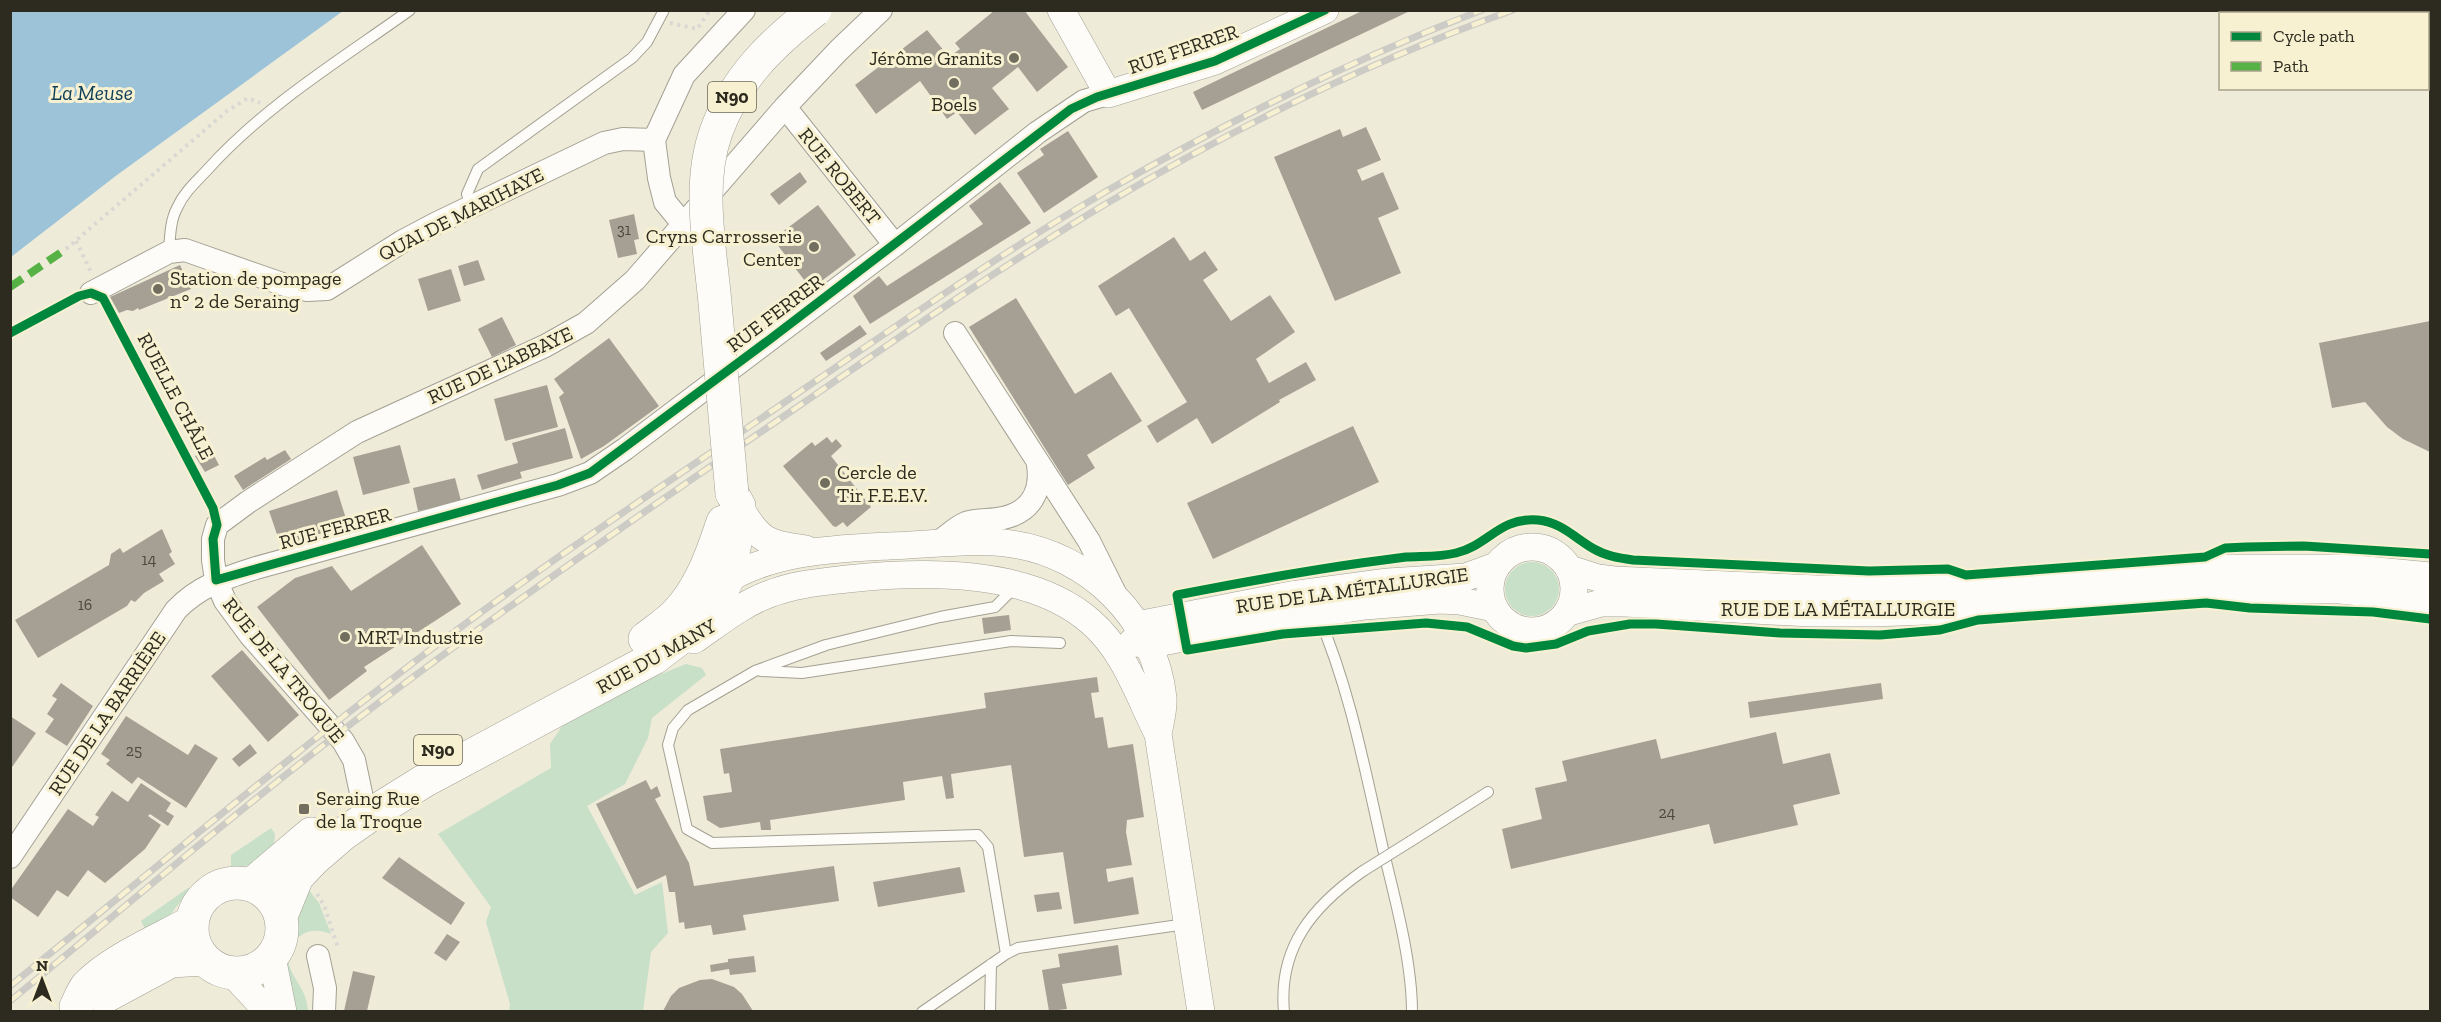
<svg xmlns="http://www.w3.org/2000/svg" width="2441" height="1022" viewBox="0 0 2441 1022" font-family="'Zilla Slab',serif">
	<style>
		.green { fill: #c8dfc8 }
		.water { fill: #9cc3d8 }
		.building { fill: #a6a094 }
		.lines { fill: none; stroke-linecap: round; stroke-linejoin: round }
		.service-casing { stroke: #a4a193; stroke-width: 12 }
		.minor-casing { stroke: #a4a193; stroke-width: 24 }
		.tertiary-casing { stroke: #a4a193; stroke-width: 28 }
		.primary-casing { stroke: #a4a193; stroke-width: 34 }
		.path { stroke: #d9d8d3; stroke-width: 4; stroke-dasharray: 3 4.5; stroke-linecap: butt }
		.service { stroke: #fdfcf9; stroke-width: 10 }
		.minor { stroke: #fdfcf9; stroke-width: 22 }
		.tertiary { stroke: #fdfcf9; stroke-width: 27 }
		.primary { stroke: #fdfcf9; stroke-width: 33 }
		.rail-casing { stroke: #cccbc5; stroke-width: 7 }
		.rail { stroke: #f7f1d1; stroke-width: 4.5; stroke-dasharray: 14; stroke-linecap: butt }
		.service-bridge-casing { stroke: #a4a193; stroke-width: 12; stroke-linecap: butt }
		.primary-bridge-casing { stroke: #a4a193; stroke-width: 34; stroke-linecap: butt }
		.service-bridge { stroke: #fdfcf9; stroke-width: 10 }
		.primary-bridge { stroke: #fdfcf9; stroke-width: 33 }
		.quiet { stroke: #56b245; stroke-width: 8; stroke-dasharray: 15 8; stroke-linecap: butt }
		.cycleway-casing { stroke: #f7f1d1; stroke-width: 13 }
		.cycleway { stroke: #00873e; stroke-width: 9 }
		.poi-dot { fill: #716e60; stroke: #f7f1d1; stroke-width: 2 }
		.labels { text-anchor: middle; stroke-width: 6; stroke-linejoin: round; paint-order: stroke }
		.number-label { font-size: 16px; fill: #4b483c }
		.shield { fill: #f7f1d1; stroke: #6a6654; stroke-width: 1.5 }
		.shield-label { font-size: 18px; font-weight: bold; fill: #2d2b1f }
		.street-label { font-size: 20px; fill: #2d2b1f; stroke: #f7f1d1 }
		.poi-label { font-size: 20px; fill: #2d2b1f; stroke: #f7f1d1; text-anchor: start }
		.water-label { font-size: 21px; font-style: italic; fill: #0e3e57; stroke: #f7f1d1 }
	</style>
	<rect width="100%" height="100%" fill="#efebd9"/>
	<path class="green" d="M1505 589a27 27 0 1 1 54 0a27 27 0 1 1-54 0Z
		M686,664L702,668L706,675L652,718L648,738L625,784L587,806L635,895L662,882L668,933L651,952L643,1011H509L510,1004L486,922L491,907L438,834L551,768L550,744L567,719L595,701Z
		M271,828L275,834L274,846L254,864L231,869V855Z
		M188,888L190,889L171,914L145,929L141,921Z
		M308,889L319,903L331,934C317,928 305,930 295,940L299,909Z
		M288,960C292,981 306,986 308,1011H296L287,966Z"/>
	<path class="water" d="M11,10H343V11L117,175L11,257Z"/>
	<path class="building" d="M995,10H1024L1068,67L1037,92L1018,67L992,88L1009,109L975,135L957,112L947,119L920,81L876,114L855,85L927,30L949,57L960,49L955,43Z
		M1364,10H1412L1202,110L1193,92Z
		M1366,127L1381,160L1357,170L1362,181L1383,172L1399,209L1378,218L1401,273L1335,301L1274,157L1340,129L1343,137Z
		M1068,131L1098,177L1044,213L1017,173L1044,155L1040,149Z
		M800,172L807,182L779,205L770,194Z
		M1000,182L1031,223L870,324L853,296L879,276L887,286L983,224L969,206Z
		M818,205L856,255L811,289L773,239Z
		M634,214L639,239L634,240L637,254L618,258L609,220Z
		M1174,237L1190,261L1205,251L1218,270L1203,280L1231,321L1270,295L1295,332L1256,359L1269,383L1306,362L1316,380L1279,400L1280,402L1212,444L1197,418L1157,443L1147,426L1187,402L1129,308L1116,316L1098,286Z
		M478,260L485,280L464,286L458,266Z
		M180,265L191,289L139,310L138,308L133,311L127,310L119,313L110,297Z
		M451,269L461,301L428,311L418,279Z
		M1016,298L1075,394L1111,372L1142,421L1087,455L1095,468L1068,485L969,327Z
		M502,317L516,345L492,357L478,329Z
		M2430,321V452L2403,439L2387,427L2365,402L2332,408L2319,343Z
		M860,325L867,334L826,361L820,353Z
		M609,338L659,406L604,446L581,459L559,397L564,393L554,379Z
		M547,385L558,427L505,441L494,399Z
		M1353,426L1379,482L1213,559L1187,503Z
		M565,428L573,458L520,472L522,478L482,490L477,475L518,463L512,443Z
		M827,437L832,443L836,439L842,446L831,456L871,507L847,527L843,522L836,527L833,526L783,466L812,442L815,446Z
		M400,445L410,483L363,495L353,457Z
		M210,448L219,465L205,472L195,456Z
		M285,450L291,459L243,490L234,476L265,457L267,460Z
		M455,478L461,501L418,511L413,488Z
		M337,490L348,525L281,546L269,511Z
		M162,529L172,552L169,554L175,564L159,574L164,581L144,593L135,602L131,600L127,606L38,658L15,620L109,565L111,554L120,548L123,553Z
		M422,545L461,604L364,667L367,671L329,700L257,607L295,578L332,566L351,591Z
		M1009,615L1011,630L984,634L982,618Z
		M242,650L299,715L268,742L211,676Z
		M1097,677L1099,692L1091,693L1095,718L1103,717L1108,748L1133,744L1144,817L1127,820L1126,832L1132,865L1106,869L1108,882L1133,877L1139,914L1074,924L1063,852L1024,857L1011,765L951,774L954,798L946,799L942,776L903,782L905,800L770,820L771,830H761L760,822L720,828L707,820L703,796L732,792L729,773L724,774L720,749L986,708L984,693Z
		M61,683L93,706L67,746L45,732L54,719L47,714L57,699L52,696Z
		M1881,683L1883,699L1750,718L1748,702Z
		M10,716L36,733L10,770Z
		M126,716L188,755L195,744L218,758L186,808L138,777L132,784L106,764L110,760L101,754Z
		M1776,732L1783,764L1830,753L1840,794L1793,805L1798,825L1714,844L1709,824L1511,869L1502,829L1542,819L1535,788L1567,781L1562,761L1656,739L1661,759Z
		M250,744L257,753L239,767L232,759Z
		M646,780L651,790L657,786L661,796L655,799L689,863L694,886L834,866L839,901L743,915L746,930L713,935L711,925L685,929L684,922L679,923L675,892H669L666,875L637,889L596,804Z
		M141,783L171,803L166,811L174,816L168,826L150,814L148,816L161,825L145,849L105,883L88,870L68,897L57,890L38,917L10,897V891L68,809L93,826L99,817L95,815L112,791L128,802Z
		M399,857L465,903L451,925L382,878Z
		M960,867L965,892L878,907L873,882Z
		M1059,892L1062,909L1037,912L1034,895Z
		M447,934L460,942L446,961L434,953Z
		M1118,945L1122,975L1062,984L1067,1009L1049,1011L1042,970L1060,967L1058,954Z
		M754,956L756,972L730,975L729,969L711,972L710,965L728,962V959Z
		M353,971L375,976L367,1011H344Z
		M712,979L734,987L742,994L753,1011H663L671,996L679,988L700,980Z"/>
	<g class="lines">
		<g class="service-casing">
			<path id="service" d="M471,207L467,194L478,169L632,58L647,42L664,10
				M169,252C170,238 170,221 177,208C184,192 197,181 208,169C266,105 340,60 410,10
				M1318,615C1350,689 1365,770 1383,849C1395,899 1412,961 1412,1012
				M761,671L802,673L1011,641L1060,643
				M1411,841L1488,792
				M1006,954L988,847L978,835L712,843L687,829L668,745L673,728L688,710L755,671L826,645L940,617L995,607L1016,586
				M922,1012L1006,954L1018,948L1186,924
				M990,1012L991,964
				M1284,1012C1278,947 1313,906 1363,871"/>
		</g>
		<g class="minor-casing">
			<path id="minor" d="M785,107L895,245
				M684,225L665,202L659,178L654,140L684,75L744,10
				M91,293L169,252L185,250L285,285L307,290L327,289L403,241L435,224L604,143L623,139L654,140
				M955,333L1089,541L1117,597
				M935,544C946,538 954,528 966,523C978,519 991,521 1003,518C1031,512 1042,491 1038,465
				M361,793L354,760L343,741L250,635L225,601L216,580L213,560V539L217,525L248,502L357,432L545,346L586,323L635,280L785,107L839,50L881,10
				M10,857L176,610C199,586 225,578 256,568L558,485L590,473L625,449L895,245L1038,132L1084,101L1108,94
				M318,956L325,988L324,1012"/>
		</g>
		<g class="tertiary-casing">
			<path id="tertiary" d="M1061,10L1108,94L1215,61L1325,10
				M739,506C760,542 766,543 806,549
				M1490 589a42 42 0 1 1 84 0a42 42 0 1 1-84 0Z
				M1570,569L1598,578L1614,580L1818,589H1897L2230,568H2346L2430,576
				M715,587C766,551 830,549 889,546C929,545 972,538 1012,544C1089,555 1155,619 1163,698C1164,709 1160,723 1158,734L1201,1012
				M1569,612L1601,603H1625L1810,613H1874L1953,610L2237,590H2340L2430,599
				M1137,625L1291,595L1388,582L1466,577L1496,566
				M694,640C719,623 743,603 772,593C796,584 822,582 847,579C923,571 1030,568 1091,622C1126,653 1138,695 1158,734
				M1132,642L1147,645L1274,620L1365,606L1440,600L1460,601L1494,608
				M272,957L283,1012
				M232,973L268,1012"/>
		</g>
		<g class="primary-casing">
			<path id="primary" d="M645,639C655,631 666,624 675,615C700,590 712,555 723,522
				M192 928a45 45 0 1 1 90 0a45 45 0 1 1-90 0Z
				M251,885L311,834
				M281,916L297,877L314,859L343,834L376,811L424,781L654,658L700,623L716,602L728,578L736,538L739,506L732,493
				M104,997L171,961L203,959
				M76,1007C79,1001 82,992 87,986C112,960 160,940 192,922"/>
		</g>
		<path class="path" d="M670,23L697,29L710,10
			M76,241L91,272
			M66,249L227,111L248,98L260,103
			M317,894L324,905L338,948"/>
		<use href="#service" class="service"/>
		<use href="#minor" class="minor"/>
		<use href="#tertiary" class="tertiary"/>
		<use href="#primary" class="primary"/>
		<g class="rail-casing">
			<path id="rail" d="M10,986C153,870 294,752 442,641C553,558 670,481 785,402C890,330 995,257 1105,192C1226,122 1351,60 1482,10
				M10,1001C125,907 238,810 356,720C498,612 645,511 793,410C895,340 997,269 1104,205C1233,128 1371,61 1513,10"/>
		</g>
		<use href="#rail" class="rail"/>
		<g class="service-bridge-casing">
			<path id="service-bridge" d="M1363,871L1411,841"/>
		</g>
		<g class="primary-bridge-casing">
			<path id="primary-bridge" d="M732,493C726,430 721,367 715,303C710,248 697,185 716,132C735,79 771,44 815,10"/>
		</g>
		<use href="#service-bridge" class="service-bridge"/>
		<use href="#primary-bridge" class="primary-bridge"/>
		<path class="quiet" d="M10,287L66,249"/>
		<g class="cycleway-casing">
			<path id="cycleway" d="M10,333L79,296L91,293L103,298L213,508L217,525L213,539L216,580L558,485L590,473L769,340L1071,109L1097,97L1215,61L1325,10
				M2430,554L2304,546L2246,547L2225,548L2205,557L1966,575L1948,569L1869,571L1633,560C1619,558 1606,556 1594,549C1576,539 1561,522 1538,520C1499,517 1489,545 1456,553C1440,557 1422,556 1406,557C1391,559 1376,561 1361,563C1299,572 1238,583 1177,595L1187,650L1283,634L1426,623L1467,627L1513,646L1526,648L1556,644L1588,631L1630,624H1656L1780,633L1880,635L1940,630L1978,620L2206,603L2250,608L2373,612L2430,619"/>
		</g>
		<use href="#cycleway" class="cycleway"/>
	</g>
	<g class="poi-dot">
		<circle cx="1014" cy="58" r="6"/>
		<circle cx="954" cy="83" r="6"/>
		<circle cx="814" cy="247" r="6"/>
		<circle cx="158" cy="289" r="6"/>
		<circle cx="825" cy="483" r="6"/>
		<circle cx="345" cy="637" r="6"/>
		<rect x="298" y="803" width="12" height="12" rx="3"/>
	</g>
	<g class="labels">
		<g class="number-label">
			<text x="624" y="235">31</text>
			<text x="149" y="565">14</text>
			<text x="85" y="610">16</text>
			<text x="134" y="756">25</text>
			<text x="1667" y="818">24</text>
		</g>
		<g class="shield">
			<rect x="708" y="82" width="48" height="30" rx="4.5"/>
			<rect x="414" y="735" width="48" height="30" rx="4.5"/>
		</g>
		<g class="shield-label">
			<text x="732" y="103">N90</text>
			<text x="438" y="756">N90</text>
		</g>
		<g class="street-label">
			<text transform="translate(1183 49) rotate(-19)" y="7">RUE FERRER</text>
			<text transform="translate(840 176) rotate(51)" y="7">RUE ROBERT</text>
			<text transform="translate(461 214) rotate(-27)" y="7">QUAI DE MARIHAYE</text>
			<text transform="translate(775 313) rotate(-37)" y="7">RUE FERRER</text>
			<text transform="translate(500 365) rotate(-25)" y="7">RUE DE L'ABBAYE</text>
			<text transform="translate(176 396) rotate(62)" y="7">RUELLE CHÂLE</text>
			<text transform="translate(335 528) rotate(-15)" y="7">RUE FERRER</text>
			<text transform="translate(1352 590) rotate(-8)" y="7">RUE DE LA MÉTALLURGIE</text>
			<text x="1838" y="616">RUE DE LA MÉTALLURGIE</text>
			<text transform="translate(656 656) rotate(-29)" y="7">RUE DU MANY</text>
			<text transform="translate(284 670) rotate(51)" y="7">RUE DE LA TROQUE</text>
			<text transform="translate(107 713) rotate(-56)" y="7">RUE DE LA BARRIÈRE</text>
		</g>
		<g class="poi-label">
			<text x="1002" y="65" text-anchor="end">Jérôme Granits</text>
			<text x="954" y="111" text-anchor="middle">Boels</text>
			<text x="802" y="243" text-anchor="end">Cryns Carrosserie<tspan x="802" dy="23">Center</tspan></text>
			<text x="170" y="285">Station de pompage<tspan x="170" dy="23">n° 2 de Seraing</tspan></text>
			<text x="837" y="479">Cercle de<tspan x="837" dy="23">Tir F.E.E.V.</tspan></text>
			<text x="357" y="644">MRT Industrie</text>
			<text x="316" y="805">Seraing Rue<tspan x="316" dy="23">de la Troque</tspan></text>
		</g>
		<g class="water-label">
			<text x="92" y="100">La Meuse</text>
		</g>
	</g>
	<rect width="2441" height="1022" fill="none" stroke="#2d2b1f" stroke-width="24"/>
	<rect x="2219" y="12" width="210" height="78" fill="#f7f1d1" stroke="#a6a28a" stroke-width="1.5"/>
	<rect x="2231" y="32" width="30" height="9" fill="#00873e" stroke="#a6a28a" stroke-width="1.5"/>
	<text x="2273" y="42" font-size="18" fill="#2d2b1f">Cycle path</text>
	<rect x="2231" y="62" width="30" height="9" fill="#56b245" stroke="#a6a28a" stroke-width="1.5"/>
	<text x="2273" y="72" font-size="18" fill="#2d2b1f">Path</text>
	<g transform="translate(42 980)" stroke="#f7f1d1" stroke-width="4.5" paint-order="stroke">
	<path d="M0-4.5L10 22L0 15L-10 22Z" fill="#2d2b1f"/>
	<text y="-9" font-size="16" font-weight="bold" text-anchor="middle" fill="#2d2b1f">N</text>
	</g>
</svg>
